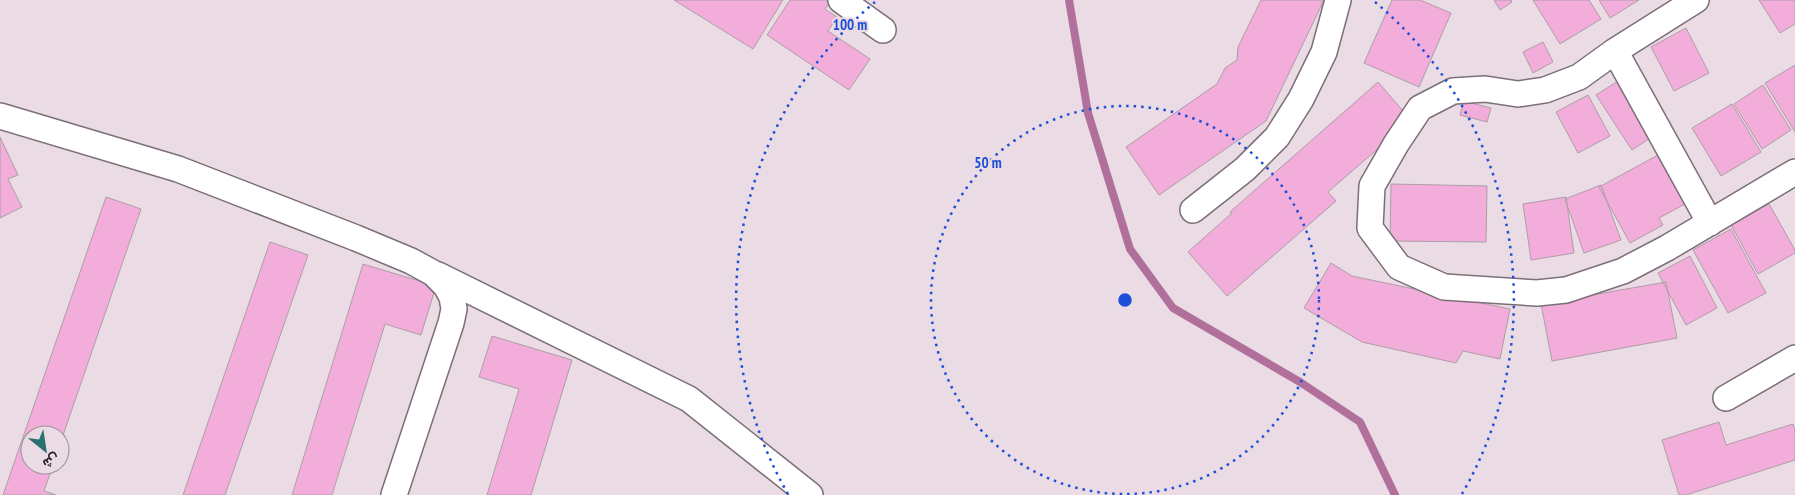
<svg xmlns="http://www.w3.org/2000/svg" width="1795" height="495" viewBox="0 0 1795 495" font-family="'PT Sans Narrow',Vazirmatn,sans-serif">
	<style>
		.lines { fill: none; stroke-linecap: round; stroke-linejoin: round }
		.stream { stroke: #b1709b; stroke-width: 8 }
		.building { fill: #f3adda; stroke: #ac9ea6 }
		.minor-casing { stroke: #7c6f77; stroke-width: 28 }
		.minor { stroke: #fff; stroke-width: 25 }
		.ring { fill: none; stroke: #1d4ed8; stroke-width: 2.5; stroke-dasharray: 2.5 5 }
		.centre { fill: #1d4ed8; stroke: #eadbe4; stroke-width: 2.5 }
		.ring-label { font-size: 15px; text-anchor: middle; font-weight: bold; fill: #1d4ed8; stroke: #eadbe4; stroke-width: 4; stroke-linejoin: round; paint-order: stroke }
	</style>
	<rect width="100%" height="100%" fill="#eadbe4"/>
	<g class="lines">
		<path class="stream" d="M1069,0L1088,113L1130,249L1173,308L1300,382L1360,422L1395,495"/>
	</g>
	<path class="building" d="M674,0H783L753,49Z
		M790,0H831L825,9L837,17L828,31L870,59L849,90L767,35Z
		M1261,0H1324L1266,121L1159,195L1126,147L1217,84L1225,68L1237,60L1238,47Z
		M1392,0H1420L1451,13L1419,87L1364,63Z
		M1494,0H1511L1512,2L1500,10Z
		M1533,0H1589L1601,19L1560,44Z
		M1599,0H1639L1610,18Z
		M1759,0H1795V24L1780,33Z
		M1686,28L1709,73L1674,91L1651,47Z
		M1543,42L1553,62L1533,73L1523,52Z
		M1795,65V132L1765,83Z
		M1623,78L1658,133L1632,150L1596,95Z
		M1378,82L1411,120L1328,192L1336,201L1227,296L1188,252L1232,213L1230,212Z
		M1763,85L1791,130L1762,149L1734,104Z
		M1588,95L1610,136L1578,153L1556,112Z
		M1464,101L1491,108L1487,122L1460,115Z
		M1732,104L1761,152L1721,176L1692,128Z
		M0,137L18,175L8,179L22,207L0,218Z
		M1671,148L1698,197L1659,218L1663,225L1630,243L1599,187Z
		M1391,184L1487,186L1486,242L1390,241Z
		M1601,185L1621,240L1584,253L1565,199Z
		M106,197L141,209L60,444V435H30V465H53L44,491L56,495H3Z
		M1566,197L1574,253L1531,260L1523,204Z
		M1769,204L1795,250V253L1758,274L1731,225Z
		M1731,229L1766,293L1728,313L1693,250Z
		M270,242L308,255L225,495H183Z
		M1690,256L1717,308L1686,325L1658,273Z
		M1331,263L1352,276L1510,309L1500,359L1463,351L1456,363L1362,342L1304,308Z
		M363,264L436,286L421,335L385,324L332,495H292Z
		M1666,282L1677,338L1552,361L1541,304Z
		M492,336L572,360L531,495H487L519,389L479,377Z
		M1719,422L1726,445L1793,424L1795,430V460L1686,495H1679L1662,440Z"/>
	<g class="lines">
		<g class="minor-casing">
			<path id="minor" d="M841,0L883,30
				M1696,0L1615,51L1579,77L1545,90L1518,94L1485,89L1453,91L1420,108L1396,144L1372,186L1370,228L1399,267L1444,287L1537,293L1566,290L1623,271L1667,248L1795,172
				M1615,51L1710,223
				M0,116L178,169L356,238L411,261L433,273L446,286L452,297L454,309L451,323L394,495
				M1193,210L1245,169L1277,137L1301,99L1324,52L1338,0
				M438,275L689,399L810,495
				M1726,398L1795,358"/>
		</g>
		<use href="#minor" class="minor"/>
	</g>
	<g class="ring">
		<circle cx="1125" cy="300" r="194"/>
		<path d="M788 494A389 389 0 0 1 875 2M1375 2A389 389 0 0 1 1462 494"/>
	</g>
	<circle cx="1125" cy="300" r="8" class="centre"/>
	<g class="ring-label">
		<text x="850" y="30">100 m</text>
		<text x="988" y="168">50 m</text>
	</g>
	<g transform="translate(45 450) rotate(150)"><circle r="24" fill="#eadbe4" stroke="#9d9299"/>
	<path d="M0-4L9 19L0 12L-9 19Z" fill="#29726f"/>
	<text y="-8" font-size="14" font-weight="bold" text-anchor="middle" fill="#2a2428">ش</text>
	</g>
</svg>
